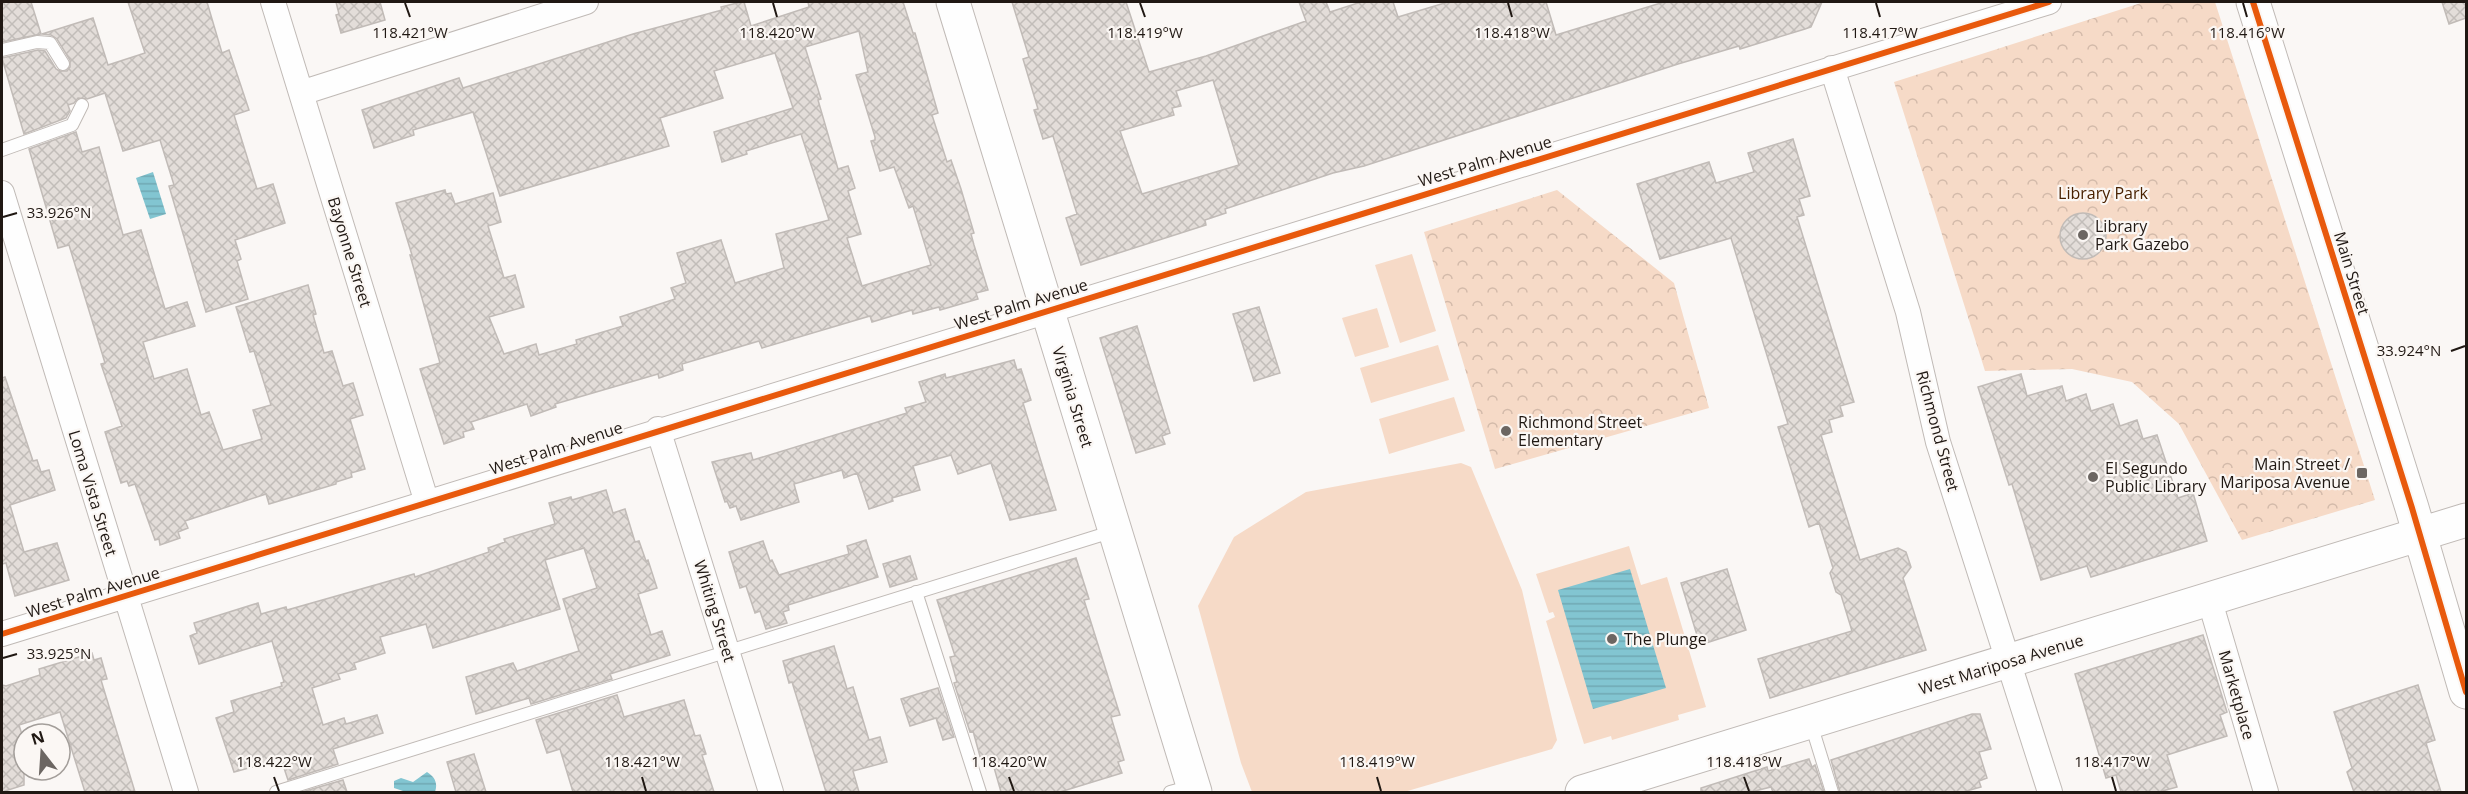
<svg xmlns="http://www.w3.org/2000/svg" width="2468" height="794" viewBox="0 0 2468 794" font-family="'Open Sans',sans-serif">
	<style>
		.park { fill: url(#park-crowns) }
		.pitch { fill: #f6dac7 }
		.water { fill: url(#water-rules) }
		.building { fill: url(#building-cross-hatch); stroke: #c1bbb7; stroke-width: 1.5; fill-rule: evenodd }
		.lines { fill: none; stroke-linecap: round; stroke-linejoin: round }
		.lane-casing { stroke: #c0bab6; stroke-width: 14 }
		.street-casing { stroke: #c0bab6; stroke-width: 26 }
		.secondary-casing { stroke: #c0bab6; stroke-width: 35 }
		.lane { stroke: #fefefe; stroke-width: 12 }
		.street { stroke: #fefefe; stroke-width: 24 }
		.secondary { stroke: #fefefe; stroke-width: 33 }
		.cycleway-casing { stroke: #fbf7f4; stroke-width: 10 }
		.cycleway { stroke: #e8590c; stroke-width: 6 }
		.ticks { fill: none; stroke: #201813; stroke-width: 2 }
		.poi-dot { fill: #6c6662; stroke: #fbf7f4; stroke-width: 2 }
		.labels { text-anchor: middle; stroke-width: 4.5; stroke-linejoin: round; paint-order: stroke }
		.street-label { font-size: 16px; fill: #201813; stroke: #fbf7f4 }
		.park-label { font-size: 16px; fill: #492100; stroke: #fbf7f4 }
		.poi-label { font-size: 16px; fill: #201813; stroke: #fbf7f4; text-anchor: start }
		.ticks-label { font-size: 15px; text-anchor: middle; fill: #201813; stroke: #fbf7f4; stroke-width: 4.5; stroke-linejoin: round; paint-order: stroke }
	</style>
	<defs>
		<pattern id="park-crowns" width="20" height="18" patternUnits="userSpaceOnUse" patternTransform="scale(1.5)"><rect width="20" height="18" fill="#f6dac7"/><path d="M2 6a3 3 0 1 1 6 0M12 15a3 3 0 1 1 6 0" fill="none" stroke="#d3baaa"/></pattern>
		<pattern id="water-rules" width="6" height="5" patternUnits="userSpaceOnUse" patternTransform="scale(1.5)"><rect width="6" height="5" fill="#82c5d1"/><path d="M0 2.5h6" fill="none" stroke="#70a8b3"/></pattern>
		<pattern id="building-cross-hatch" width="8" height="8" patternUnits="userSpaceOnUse" patternTransform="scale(1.5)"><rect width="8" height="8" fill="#e3ddd9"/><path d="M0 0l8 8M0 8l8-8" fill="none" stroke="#c2bdb9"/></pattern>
	</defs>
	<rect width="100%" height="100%" fill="#faf7f5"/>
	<path class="park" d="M2144,2H2215L2375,500L2242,540L2179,424L2132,382L2072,369L1985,371L1894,82Z
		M1557,190L1674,283L1709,408L1495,469L1424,232Z"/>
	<path class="pitch" d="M1412,254L1436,331L1400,343L1375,265Z
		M1377,308L1389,347L1355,357L1342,318Z
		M1438,345L1449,380L1371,403L1360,368Z
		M1454,397L1465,431L1389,454L1379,419Z
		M1461,463L1471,467L1522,590L1557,740L1552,749L1404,792H1252L1241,763L1198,606L1234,537L1306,492Z
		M1629,546L1641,585L1667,577L1706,707L1678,715L1679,720L1612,740L1611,736L1584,744L1546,621L1555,617L1553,612L1549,613L1536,574Z"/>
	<path class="water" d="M153,172L166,214L150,219L136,178Z
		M1630,569L1666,688L1593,709L1558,590Z
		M427,772C435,777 438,783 435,792H406L394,788V781L401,778L413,782Z"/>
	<path class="building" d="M2,2H31L41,34L2,42Z
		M128,2H207L222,53L229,50L249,110L234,115L257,189L273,184L285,223L235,240L241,259L237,261L248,299L206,312L169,186L174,185L160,140L123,151L105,93L87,99L78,98L74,103L68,105L70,111L66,118L24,134L2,58L38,50L45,51L56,69L60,71H67L70,67V60L57,39L51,35L42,34L93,18L108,65L145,53Z
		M336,2H380L385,20L341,33L336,15L339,14Z
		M741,2H744L751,26L809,7L808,2H903L913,33H915L938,113L932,115L947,162L951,160L961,189L974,233L971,234L974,245L988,290L976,293L978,299L940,310L939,307L913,314L912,310L872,322L870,316L762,348L759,341L682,364L683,370L659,378L658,374L555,404L556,407L531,416L527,404L471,422L474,429L463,432L464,437L444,444L420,369L440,363L410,255H412L396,203L445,190L446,194L451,193L455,204L493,193L501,222L488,226L504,278L515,275L524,307L489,317L504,354L536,344L539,355L577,344L576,340L623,326L620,317L675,299L671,288L686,283L677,253L721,240L735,283L784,268L776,234L829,220L801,134L746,151L747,154L722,162L714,132L793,108L775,53L714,71L723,98L660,118L669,146L500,196L473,112L413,130L414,135L374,148L362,110L459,78L463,88L633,34L722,10L721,7ZM859,31L868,72L856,75L875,137V140L871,141L880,171L894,167L909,208L913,206L931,265L862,286L847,238L861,234L848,191L855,188L848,166L838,169L818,100L821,99L805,47Z
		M1012,2H1126L1149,72L1206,56L1306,21L1299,2H1326L1330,12L1361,2H1393L1398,17L1448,2H1546L1556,35L1664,2H1822L1811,27L1805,29L1740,49L1739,46L1678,64L1364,166L1333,173L1225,209L1226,213L1205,220L1206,225L1081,265L1066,218L1077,214L1053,136L1043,139L1034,110L1038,109L1023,59L1029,57ZM1213,80L1239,165L1142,194L1120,131L1174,115L1172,108L1181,106L1176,91Z
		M2442,2H2466V18L2449,24Z
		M76,132L82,152L99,147L123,235L141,230L165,309L187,302L195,326L143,342L154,379L187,369L201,415L209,412L223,450L262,439L253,410L271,405L254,351L250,352L236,307L308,285L316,314L313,315L324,353L332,351L343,386L353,383L363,415L350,419L365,469L351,473L352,477L336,482V484L269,504L266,494L185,521L188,528L178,532L180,538L160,545L159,539L155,540L135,484L129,486L127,481L121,483L105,432L122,426L101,364L105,363L69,245L58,248L29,149Z
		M1793,139L1810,196L1799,199L1804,215L1797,217L1854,402L1840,406L1843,416L1829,420L1832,432L1821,435L1860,560L1898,548L1906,552L1911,567L1903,578L1926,650L1770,698L1758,659L1852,631L1841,595L1836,592L1830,573L1833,568L1819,523L1809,527L1778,427L1788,424L1731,238L1660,259L1637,184L1709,162L1716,183L1754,172L1748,153Z
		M2060 236a23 23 0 1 1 46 0a23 23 0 1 1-46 0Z
		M1259,307L1280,373L1254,381L1233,314Z
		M1137,326L1170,433L1162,436L1165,444L1136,453L1100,338Z
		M1014,360L1017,370L1021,369L1031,400L1023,403L1056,510L1010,520L991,463L958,474L951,455L913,466L920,490L892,498L893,501L869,509L857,473L844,478L842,470L794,484L799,502L741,520L736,506L730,508L727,501L725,502L712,462L751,453L753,460L907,413L905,408L926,402L919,382L945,374L946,378Z
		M2021,374L2027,396L2062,386L2066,401L2086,394L2091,411L2113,404L2120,426L2137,420L2143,439L2157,435L2178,498L2193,493L2207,541L2091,577L2087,566L2041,580L2012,484L2009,485L1978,387Z
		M5,377L33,461L37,460L41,472L49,470L55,490L10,505L24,552L57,543L69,580L15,596L6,563L2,564V378Z
		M606,490L613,513L625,509L635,542L639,541L646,561L648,560L657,588L638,594L651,635L662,631L670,655L610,674L612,679L531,704L529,698L476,714L466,677L513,663L517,671L579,651L563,599L597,588L584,548L545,560L560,609L433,648L426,624L380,637L385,653L354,663L356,669L338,674L340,679L312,688L323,725L344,718L346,724L377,715L383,733L333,749L338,764L288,780L281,759L234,772L216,718L234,712L231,701L282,686L281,683L284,682L272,641L199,664L190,636L197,633L194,623L258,603L261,614L286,607L287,610L414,574L415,577L489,552L488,548L505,542L504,539L555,524L549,503L571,497L572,500Z
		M866,540L878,577L788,605L789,610L783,612L787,623L766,629L760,611L755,613L746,586L740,588L729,552L763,541L770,561L772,560L779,575L849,554L847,546Z
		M910,556L917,579L890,587L883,564Z
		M1076,558L1089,599L1084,600L1120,715L1111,717L1124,760L1118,762L1122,773L1060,792H1001L991,757L981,760L973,731L970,732L954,683L957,682L950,657L955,656L937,600Z
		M1727,569L1746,630L1700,645L1681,583Z
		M2203,635L2227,712L2220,715L2227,736L2167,755L2177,787L2159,792H2121L2116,775L2106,778L2075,674Z
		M834,646L847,689L853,687L869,740L880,737L887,762L853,771L859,792H826L792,682L789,683L783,661Z
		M92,653L94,660L101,658L107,679L101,680L135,792H85L60,712L19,725L24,741V785L2,792V685L6,686L40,675L39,669Z
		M2418,685L2435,740L2426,743L2441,792H2354L2347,772L2352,768L2334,712Z
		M938,688L954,737L943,740L936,718L910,726L901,699Z
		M617,695L624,717L684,700L695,736L700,735L706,754L702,755L714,792H573L560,749L547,753L536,720Z
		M1972,714H1980L1991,749L1979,752L1987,778L1979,781L1981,787L1963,792H1840L1831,760Z
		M474,754L486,792H456L447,762Z
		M1809,759L1812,767L1815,765L1824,792H1773L1771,787L1751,792H1701V788L1767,767L1768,771Z
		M343,780L347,792H302Z"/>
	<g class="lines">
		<g class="lane-casing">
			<path id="lane" d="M2,50L37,42L50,43L63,64
				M2,150L72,125L82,105
				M916,592L980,792
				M1811,724L1832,792
				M276,792L1114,531
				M1170,792L1192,786"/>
		</g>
		<g class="street-casing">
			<path id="street" d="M273,2L427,503
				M1832,68L1908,312L1938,442L2050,792
				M301,93L586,2
				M2,193L186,792
				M658,429L771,792
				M2209,598L2266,792
				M2,634L2049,2"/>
		</g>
		<g class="secondary-casing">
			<path id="secondary" d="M953,2L1195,792
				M2253,2L2412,508L2466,692
				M1582,792L2466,520"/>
		</g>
		<use href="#lane" class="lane"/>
		<use href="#street" class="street"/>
		<use href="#secondary" class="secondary"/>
		<g class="cycleway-casing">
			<path id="cycleway" d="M2253,2L2412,508L2466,692
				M2,634L2049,2"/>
		</g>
		<use href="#cycleway" class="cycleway"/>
	</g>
	<path class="ticks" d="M405,3L410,17M773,3L777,17M1140,3L1145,17M1508,3L1512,17M1876,3L1880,17M2243,3L2247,17M3,217L17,213M2451,351L2465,346M3,658L17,654M274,777L279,791M642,777L646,791M1009,777L1014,791M1377,777L1381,791M1744,777L1749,791M2112,777L2116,791"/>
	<g class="poi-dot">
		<circle cx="2083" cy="235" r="6"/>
		<circle cx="1506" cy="431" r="6"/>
		<rect x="2356" y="467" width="12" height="12" rx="3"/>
		<circle cx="2093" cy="477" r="6"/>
		<circle cx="1612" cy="639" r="6"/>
	</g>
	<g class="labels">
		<g class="street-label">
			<text transform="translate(1485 161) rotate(-17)" y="6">West Palm Avenue</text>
			<text transform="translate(350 252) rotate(73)" y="6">Bayonne Street</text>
			<text transform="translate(2352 273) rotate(73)" y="6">Main Street</text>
			<text transform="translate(1021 304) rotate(-17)" y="6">West Palm Avenue</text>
			<text transform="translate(1073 397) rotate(73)" y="6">Virginia Street</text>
			<text transform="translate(1938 431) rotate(75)" y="6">Richmond Street</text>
			<text transform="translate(556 448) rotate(-18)" y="6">West Palm Avenue</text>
			<text transform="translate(93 493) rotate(73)" y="6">Loma Vista Street</text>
			<text transform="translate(93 592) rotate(-17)" y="6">West Palm Avenue</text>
			<text transform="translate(715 611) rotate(73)" y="6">Whiting Street</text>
			<text transform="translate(2001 664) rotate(-17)" y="6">West Mariposa Avenue</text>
			<text transform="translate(2237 695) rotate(74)" y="6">Marketplace</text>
		</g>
		<g class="park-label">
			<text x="2103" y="199">Library Park</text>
		</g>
		<g class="poi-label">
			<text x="2095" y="232">Library<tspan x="2095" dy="18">Park Gazebo</tspan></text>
			<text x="1518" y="428">Richmond Street<tspan x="1518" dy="18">Elementary</tspan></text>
			<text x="2350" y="470" text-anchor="end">Main Street /<tspan x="2350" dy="18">Mariposa Avenue</tspan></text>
			<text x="2105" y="474">El Segundo<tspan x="2105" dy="18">Public Library</tspan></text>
			<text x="1624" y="645">The Plunge</text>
		</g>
	</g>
	<g class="ticks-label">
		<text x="410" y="38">118.421°W</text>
		<text x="777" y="38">118.420°W</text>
		<text x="1145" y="38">118.419°W</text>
		<text x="1512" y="38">118.418°W</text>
		<text x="1880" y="38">118.417°W</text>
		<text x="2247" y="38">118.416°W</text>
		<text x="59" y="218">33.926°N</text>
		<text x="2409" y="356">33.924°N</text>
		<text x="59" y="659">33.925°N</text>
		<text x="274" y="767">118.422°W</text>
		<text x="642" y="767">118.421°W</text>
		<text x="1009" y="767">118.420°W</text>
		<text x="1377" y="767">118.419°W</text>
		<text x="1744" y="767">118.418°W</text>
		<text x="2112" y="767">118.417°W</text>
	</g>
	<rect width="2468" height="794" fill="none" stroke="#201813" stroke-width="6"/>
	<g transform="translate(42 752) rotate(343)"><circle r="28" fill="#fbf7f4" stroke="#a39e9a" stroke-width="1.5"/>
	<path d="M0-4.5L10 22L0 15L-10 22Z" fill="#6c6662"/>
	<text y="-9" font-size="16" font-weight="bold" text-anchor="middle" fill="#201813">N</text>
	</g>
</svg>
